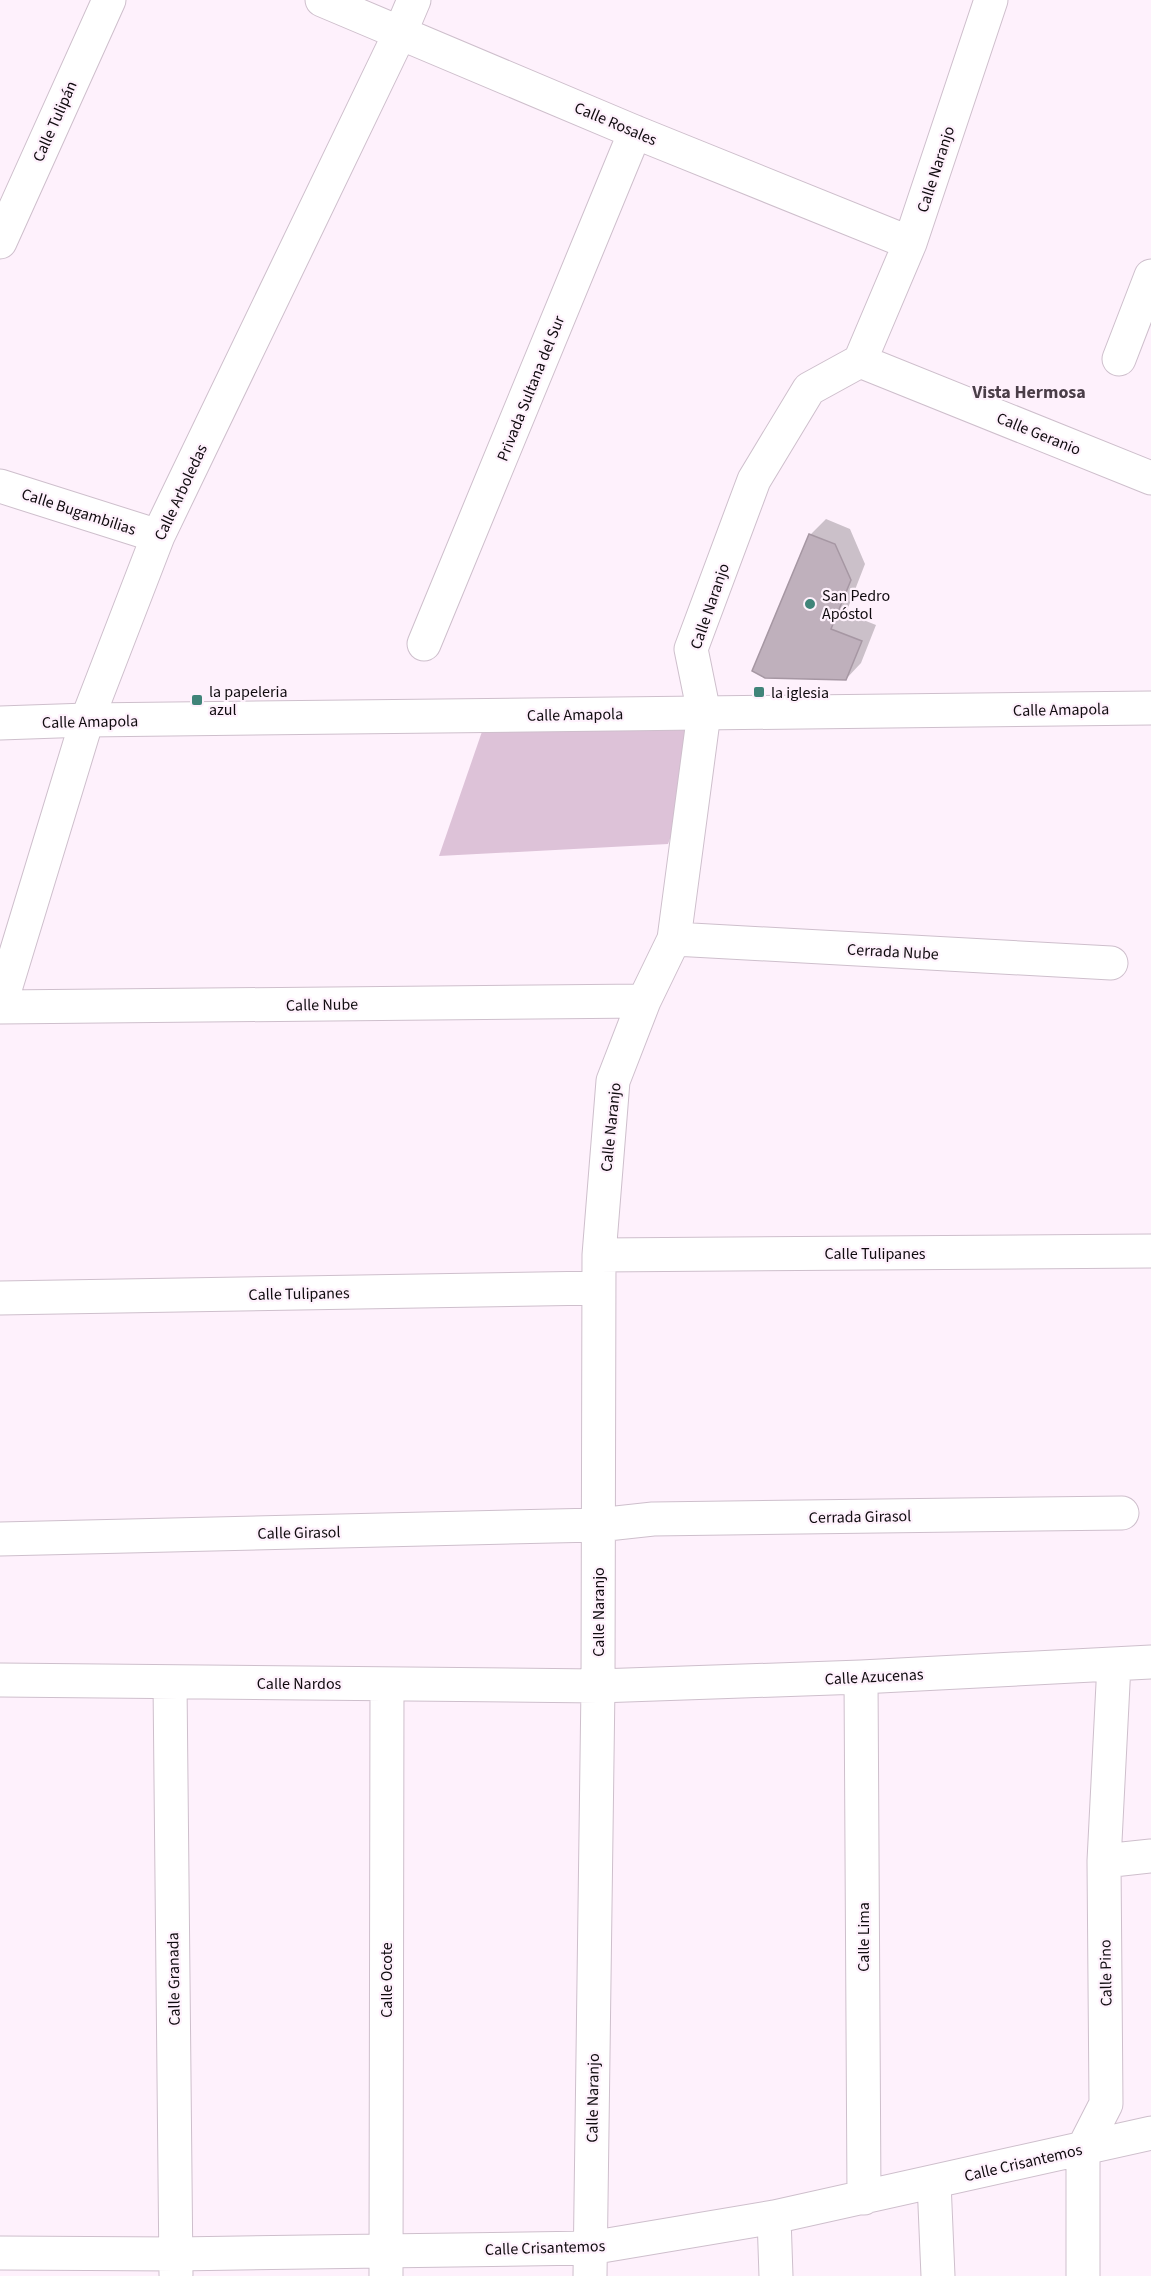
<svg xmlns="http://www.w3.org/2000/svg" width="1151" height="2276" viewBox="0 0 1151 2276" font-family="'Source Sans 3',sans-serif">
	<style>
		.green { fill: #ddc2d8 }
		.shadow { fill: #0003 }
		.building { fill: #bfb0bc; stroke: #a697a3; stroke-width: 1.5 }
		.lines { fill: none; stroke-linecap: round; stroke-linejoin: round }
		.minor-casing { stroke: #cebfcc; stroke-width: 35 }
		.tertiary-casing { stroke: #cebfcc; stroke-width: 35 }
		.minor { stroke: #fff; stroke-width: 33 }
		.tertiary { stroke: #fff; stroke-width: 33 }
		.poi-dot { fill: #408479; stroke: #fef1fc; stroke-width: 2 }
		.labels { text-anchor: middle; stroke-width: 4.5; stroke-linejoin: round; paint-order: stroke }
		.street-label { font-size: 16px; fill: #100b0f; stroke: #fef1fc }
		.poi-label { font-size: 16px; fill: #100b0f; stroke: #fef1fc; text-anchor: start }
		.neighbourhood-label { font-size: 18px; font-weight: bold; fill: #4a3e48; stroke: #fef1fc }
	</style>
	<rect width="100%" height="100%" fill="#fef1fc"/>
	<path class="green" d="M716,718L668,844L439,856L486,720Z"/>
	<path class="shadow" d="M826,519L850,529L865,564L846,613L876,625L861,663L846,679L754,671L811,534Z"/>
	<path class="building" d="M809,534L835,544L851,580L831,629L862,641L846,680L765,678L752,671Z"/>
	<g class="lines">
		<g class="minor-casing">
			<path id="minor" d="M322,0L635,132L910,243
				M0,242L109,0
				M1119,359L1151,276
				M860,361L1151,478
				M0,486L158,536
				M424,644L635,132
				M674,939L1111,963
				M0,1006L87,720L158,536L400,33L414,0
				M0,1007L644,1001
				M599,1255L1151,1251
				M0,1298L598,1288
				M0,1539L598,1525L653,1519L1122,1513
				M861,1677L864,2198
				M0,1680L598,1686L861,1677L1151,1662
				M170,1682L176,2274
				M1104,1861L1151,1856
				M934,2182L938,2276
				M774,2217L776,2276
				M0,2253L176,2254L590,2248L774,2217L1151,2133
				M386,2276L387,1684
				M590,2276L598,1686L599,1255L613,1081L644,1001L674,939L704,713L691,649L754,480L809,389L860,361L910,243L991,0
				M1083,2276V2149L1106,2104L1104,1861L1114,1664"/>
		</g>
		<g class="tertiary-casing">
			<path id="tertiary" d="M0,723L87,720L1151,708"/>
		</g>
		<use href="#minor" class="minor"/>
		<use href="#tertiary" class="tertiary"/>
	</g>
	<g class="poi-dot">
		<circle cx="810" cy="604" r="6"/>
		<rect x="753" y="686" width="12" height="12" rx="3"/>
		<rect x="191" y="694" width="12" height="12" rx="3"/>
	</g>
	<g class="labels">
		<g class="street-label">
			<text transform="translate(54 121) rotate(-66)" y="6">Calle Tulipán</text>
			<text transform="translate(616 123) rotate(23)" y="6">Calle Rosales</text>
			<text transform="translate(935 169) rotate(-72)" y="6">Calle Naranjo</text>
			<text transform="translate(530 388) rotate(-68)" y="6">Privada Sultana del Sur</text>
			<text transform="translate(1039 433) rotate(22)" y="6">Calle Geranio</text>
			<text transform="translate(180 492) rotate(-65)" y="6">Calle Arboledas</text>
			<text transform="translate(79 511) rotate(18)" y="6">Calle Bugambilias</text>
			<text transform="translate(709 606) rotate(-71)" y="6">Calle Naranjo</text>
			<text transform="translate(1061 709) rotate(-1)" y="6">Calle Amapola</text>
			<text transform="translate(575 714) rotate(-1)" y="6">Calle Amapola</text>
			<text transform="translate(90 721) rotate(-1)" y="6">Calle Amapola</text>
			<text transform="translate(893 951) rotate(3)" y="6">Cerrada Nube</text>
			<text transform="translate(322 1004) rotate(-1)" y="6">Calle Nube</text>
			<text transform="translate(610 1127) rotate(-84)" y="6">Calle Naranjo</text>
			<text x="875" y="1259">Calle Tulipanes</text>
			<text transform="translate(299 1293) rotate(-1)" y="6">Calle Tulipanes</text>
			<text transform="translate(860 1516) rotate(-1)" y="6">Cerrada Girasol</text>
			<text transform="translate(299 1532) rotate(-1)" y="6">Calle Girasol</text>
			<text transform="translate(598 1612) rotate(-90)" y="6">Calle Naranjo</text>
			<text transform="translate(874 1676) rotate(-3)" y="6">Calle Azucenas</text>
			<text x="299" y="1689">Calle Nardos</text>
			<text transform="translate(863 1937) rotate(-90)" y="6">Calle Lima</text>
			<text transform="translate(1105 1973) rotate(-91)" y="6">Calle Pino</text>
			<text transform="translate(173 1979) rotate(-91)" y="6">Calle Granada</text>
			<text transform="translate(386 1980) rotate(-90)" y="6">Calle Ocote</text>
			<text transform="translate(592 2098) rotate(-89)" y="6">Calle Naranjo</text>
			<text transform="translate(1023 2162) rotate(-13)" y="6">Calle Crisantemos</text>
			<text transform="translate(545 2247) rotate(-2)" y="6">Calle Crisantemos</text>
		</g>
		<g class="poi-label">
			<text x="822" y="601">San Pedro<tspan x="822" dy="18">Apóstol</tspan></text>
			<text x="209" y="697">la papeleria<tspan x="209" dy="18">azul</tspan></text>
			<text x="771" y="698">la iglesia</text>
		</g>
		<g class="neighbourhood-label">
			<text x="1029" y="398">Vista Hermosa</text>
		</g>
	</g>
</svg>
